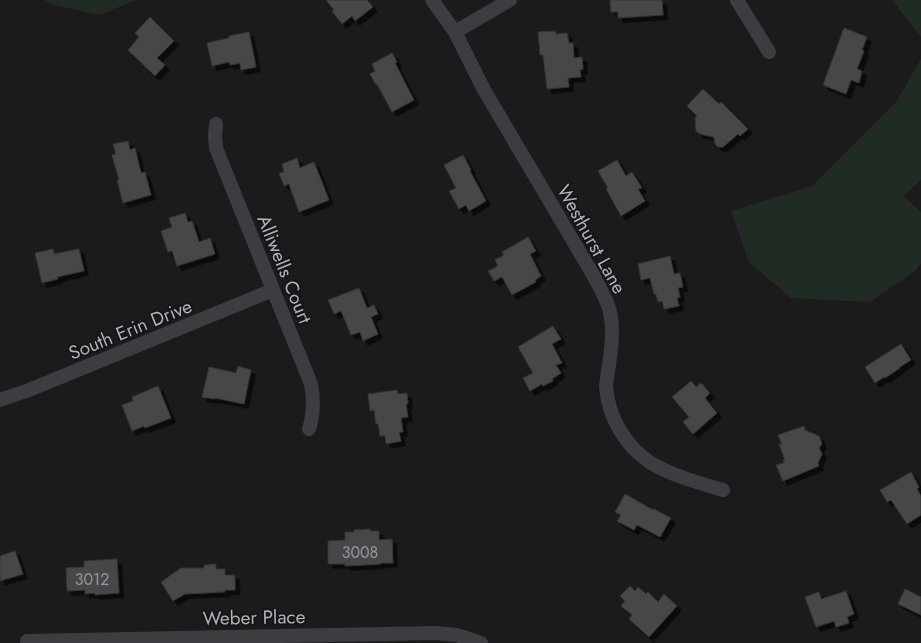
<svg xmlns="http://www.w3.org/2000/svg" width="921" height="643" viewBox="0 0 921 643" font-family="Jost,sans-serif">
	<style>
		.green { fill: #222b23 }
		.building { fill: #45464a; stroke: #353539; filter: url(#shadow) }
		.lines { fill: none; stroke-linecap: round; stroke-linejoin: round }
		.minor { stroke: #3c3d42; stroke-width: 14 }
		.labels { text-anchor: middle; stroke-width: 4; stroke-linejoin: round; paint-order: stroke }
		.number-label { font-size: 16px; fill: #9397a0 }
		.street-label { font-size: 19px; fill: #adb2bc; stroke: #161618 }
	</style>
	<defs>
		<filter id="shadow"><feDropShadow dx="4.5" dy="4.5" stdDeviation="0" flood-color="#0009"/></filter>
	</defs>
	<rect width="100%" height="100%" fill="#1b1b1d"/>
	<path class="green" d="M45,0H136L100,15L50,4Z
		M892,0H921V37Z
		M921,59V180L903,196L921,212V263L915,271L870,302L791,298L749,262L731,211L812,186L896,102Z"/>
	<path class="building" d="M326,0H367L373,7L355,21L352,16L342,24L332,11L334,10Z
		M610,0H662L663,15L618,18V12H611Z
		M150,17L174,41L157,58L165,65L155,76L128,50L139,37L135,33Z
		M844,28L867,37L862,50L864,51L857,69L862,71L859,83L851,80L846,94L823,85Z
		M555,31L556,34L567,33L569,43H573L574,58L582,57L583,69L580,70L581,77L568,78L569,87L547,89L543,55H540L538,32Z
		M249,32L256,67L241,70L240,63L230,65L229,62L212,66L207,43L229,38V36Z
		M392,53L397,62L395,63L414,100L392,112L377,84L376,85L370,74L375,71L372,64Z
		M703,89L719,104L721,102L748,129L740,136L738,134L723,147H718L715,144L714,137L700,134L696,131L695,118L697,116L687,106Z
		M128,141L130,150L135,148L141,173L145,172L151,195L123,203L117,180H119L112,155L116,154L113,144Z
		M463,155L471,170L470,171L486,201L469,211L466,205L459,209L449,191L456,188L444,165Z
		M297,158L300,168L314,162L329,200L299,212L289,184L284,186L279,173L284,172L282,164Z
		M617,160L626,176L632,172L642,188L638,189L645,201L621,216L606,189L608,188L598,171Z
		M185,213L188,222L192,221L199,242L210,238L215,254L177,266L172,251L168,252L161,231L172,227L169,218Z
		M528,237L536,251L530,254L541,276L535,280L536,282L512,295L502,277L494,281L488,271L498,266L495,260L504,255L502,252Z
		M53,249L54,254L79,249L84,271L57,277L58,279L42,283L35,253Z
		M670,256L674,274L680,273L683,287L678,288L680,297L677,298L679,306L664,309L662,301L658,302L656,294H654L650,278L641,280L638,264Z
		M359,288L367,308L374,305L378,314L371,317L378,334L363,341L360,332L351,335L341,311L334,314L328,300Z
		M553,326L561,339L552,344L562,363L556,365L561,373L552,379L553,381L543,386L542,384L530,391L523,378L533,373L518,347Z
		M901,344L911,360L900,367V368L885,378L884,377L875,383L865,367Z
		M238,366L251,370L244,404L215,398V399L202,397L209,367L236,373Z
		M691,381L696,387L701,383L710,393L705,398L717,413L693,434L683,422L689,417L672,397Z
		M158,386L171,418L145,428L144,426L132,431L122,405L133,401L132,397Z
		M397,390L398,394L407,393L408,404H406L408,417L401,418L403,432H399L401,441L386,444L385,436H380L378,424H376L374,410L370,411L368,394Z
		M804,426L805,430L819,436L822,444L819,448L822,454L818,463L819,466L783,481L776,465L784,463L783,460H785L779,444H782L778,435Z
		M911,472L919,487L917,489L921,496V515L907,524L891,500L887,502L880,490Z
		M625,494L653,510L654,509L671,518L660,537L637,525L634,530L617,521L621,515L615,512Z
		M370,529V531H379V540L392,539L393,563H380L381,564L345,566V564H328V541L345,540V532H354V530Z
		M15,551L23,574L0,581V556Z
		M117,559L119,593L95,595V593L85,594V590L67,591L66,568L84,567V561Z
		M216,564V569H225V575H235V590H225V592L185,594L173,601L161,582L181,568H204V565Z
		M630,586L635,591L638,587L646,594L648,592L658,602L664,594L677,606L649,637L629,619L632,615L621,606L625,601L620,596Z
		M905,589L921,597V615L898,604Z
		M846,591L854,614L847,617L849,623L836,627L834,621L816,627L805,597L819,592L821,599Z"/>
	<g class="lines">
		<path class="minor" d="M432,0L455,32L483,88L592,273C598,284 605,296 609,308C616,333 609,361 606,386C608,417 625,446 651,463C673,476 699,483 723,490
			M737,0L769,52
			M455,32L510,0
			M216,124L215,136L216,148L311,384C314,400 314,413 309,429
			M0,400L29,390L273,290
			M27,641L435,633L457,635L481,643"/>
	</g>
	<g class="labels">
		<g class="number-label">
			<text x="360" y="558">3008</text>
			<text x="92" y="585">3012</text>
		</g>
		<g class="street-label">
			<text transform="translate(592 239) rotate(61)" y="7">Westhurst Lane</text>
			<text transform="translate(285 269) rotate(68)" y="7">Alliwells Court</text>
			<text transform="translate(130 329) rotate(-22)" y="7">South Erin Drive</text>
			<text transform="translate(254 617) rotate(-1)" y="7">Weber Place</text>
		</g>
	</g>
</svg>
